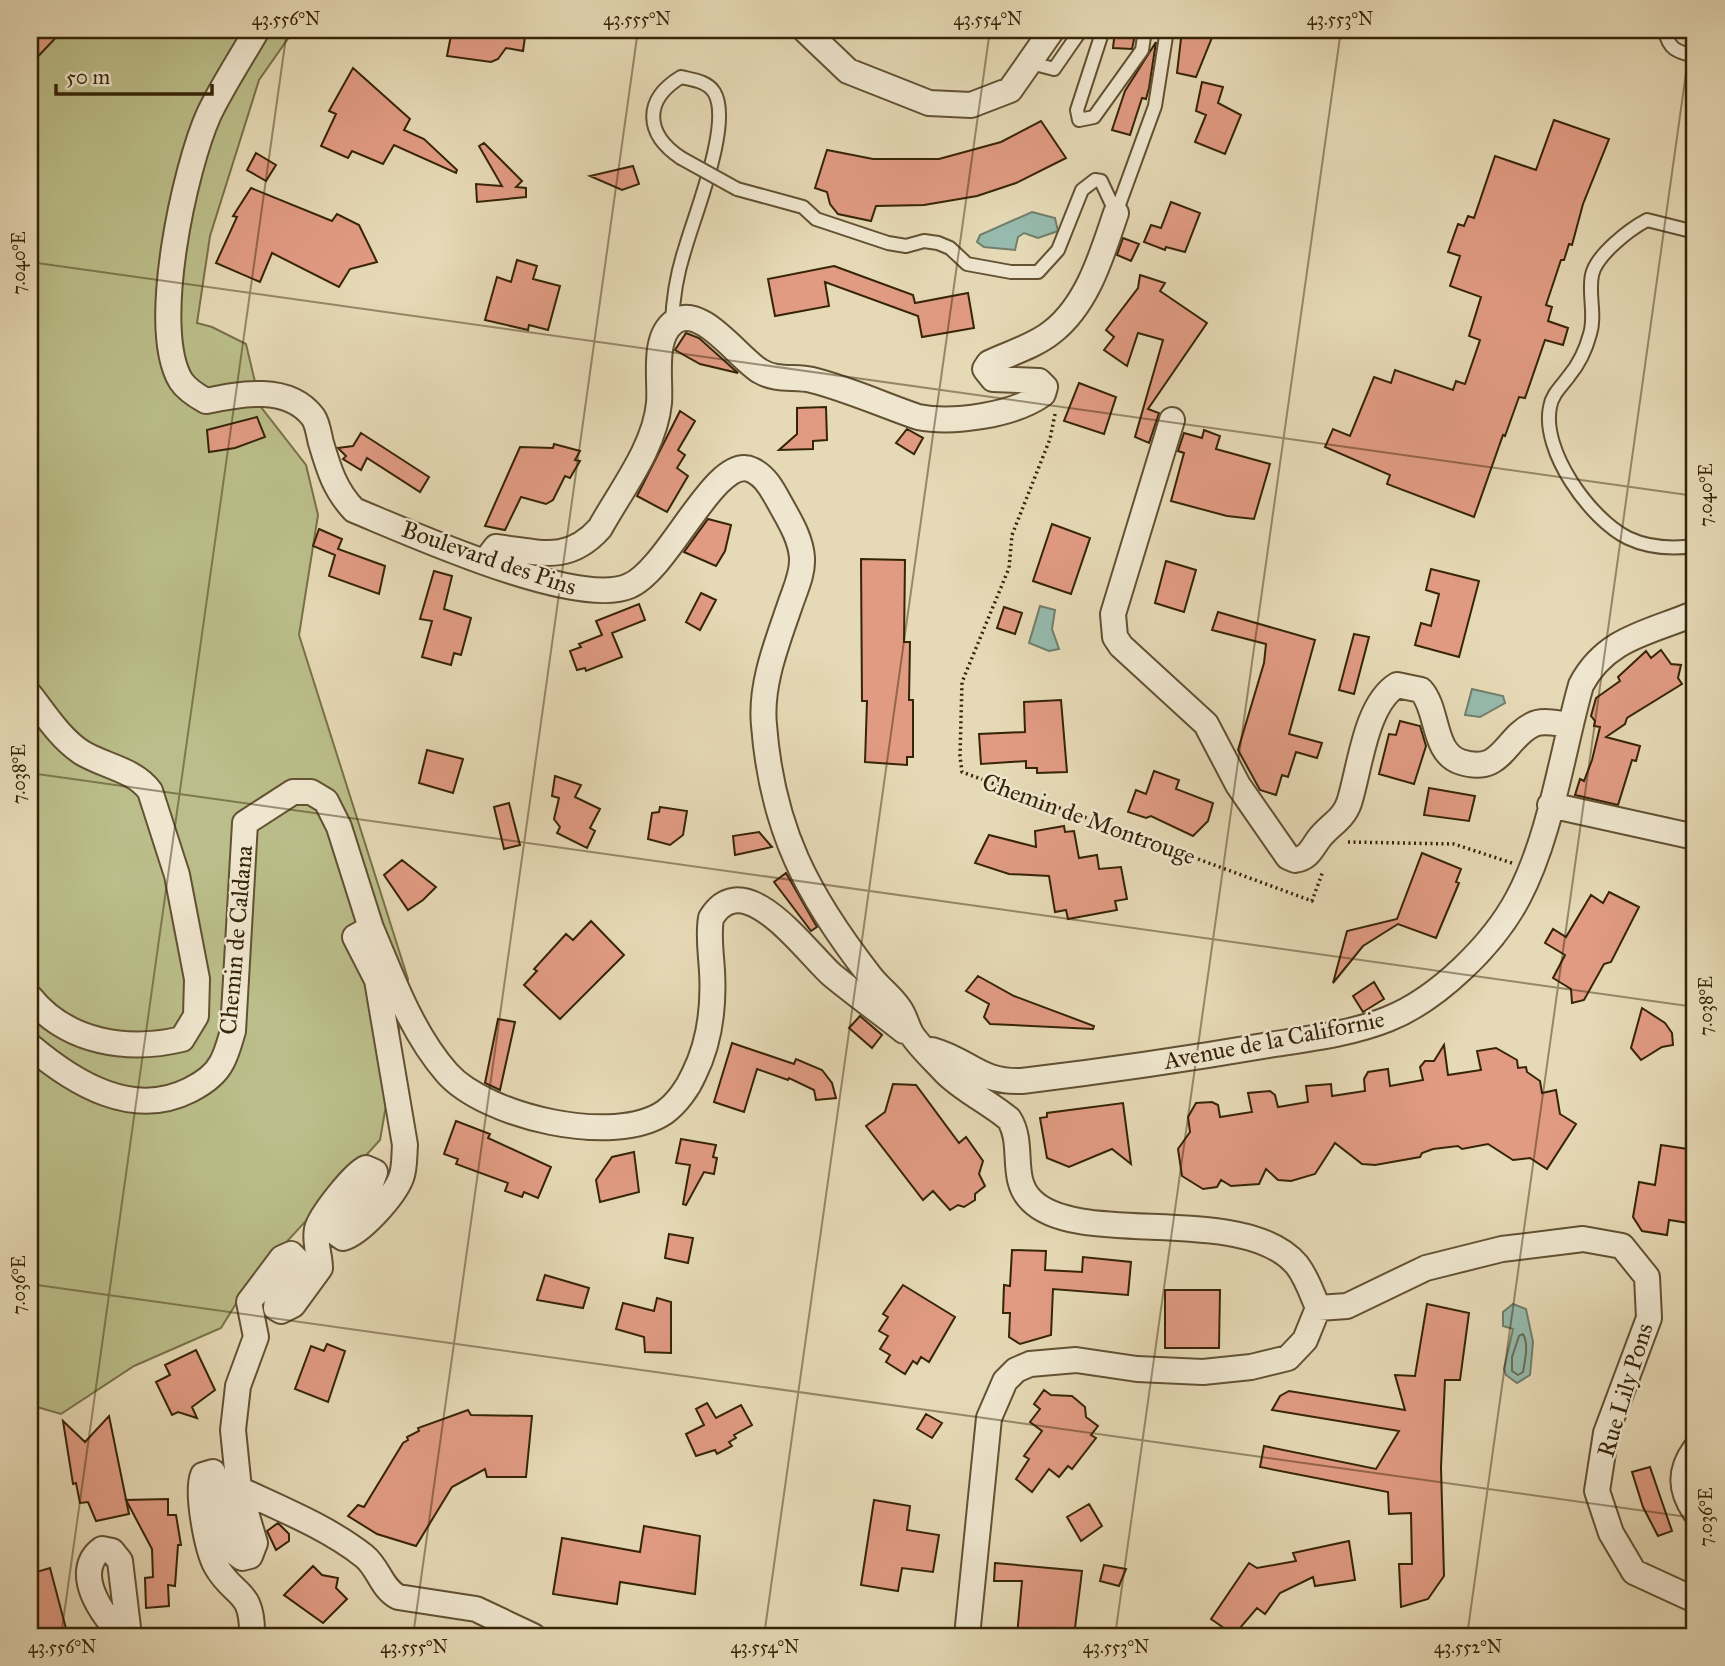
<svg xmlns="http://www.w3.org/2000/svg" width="1725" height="1666" viewBox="0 0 1725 1666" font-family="'IM FELL Great Primer',serif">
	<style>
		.green { fill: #bbbe8a; stroke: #787148; stroke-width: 2 }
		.water { fill: #96baad; stroke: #707e6b; stroke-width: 2 }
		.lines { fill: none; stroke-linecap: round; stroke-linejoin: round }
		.shore { stroke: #666f5a; stroke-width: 2 }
		.building { fill: #e19b83; stroke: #362407; stroke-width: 2 }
		.service-casing { stroke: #625132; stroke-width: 16 }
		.minor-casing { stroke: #625132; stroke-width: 28 }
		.path { stroke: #362407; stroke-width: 3.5; stroke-dasharray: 2 3.5; stroke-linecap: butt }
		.service { stroke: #efe6cf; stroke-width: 12 }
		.minor { stroke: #efe6cf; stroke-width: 24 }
		.service-bridge-casing { stroke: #625132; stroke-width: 16; stroke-linecap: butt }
		.service-bridge { stroke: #efe6cf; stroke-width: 12 }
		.ticks { fill: none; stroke: #362407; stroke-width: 2; stroke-opacity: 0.45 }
		.labels { text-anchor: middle; stroke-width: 5; stroke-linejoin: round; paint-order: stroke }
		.street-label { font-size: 24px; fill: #362407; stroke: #efe6cf }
		.neatline { fill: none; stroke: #362407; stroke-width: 2.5 }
		.ticks-label { font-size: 18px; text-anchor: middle; fill: #362407 }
	</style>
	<rect width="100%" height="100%" fill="#e6d9b5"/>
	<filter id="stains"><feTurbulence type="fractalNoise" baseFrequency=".00286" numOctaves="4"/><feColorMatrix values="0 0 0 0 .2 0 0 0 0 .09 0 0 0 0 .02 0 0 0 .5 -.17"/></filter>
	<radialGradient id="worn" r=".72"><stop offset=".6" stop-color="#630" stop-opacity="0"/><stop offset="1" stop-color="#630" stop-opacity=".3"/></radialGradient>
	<path class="green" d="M30,30H294L259,80L210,236L197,323L212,327L246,344L261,407L306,465L318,515L299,635L408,979L380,1140L248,1284L221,1328L134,1366L61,1414L30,1405Z"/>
	<path class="water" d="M1032,212L1055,218L1058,231L1038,238L1024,233L1018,237L1015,250L984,247L977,242L980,235Z
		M1040,606L1055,610L1052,629L1059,649L1049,651L1029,643Z
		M1472,689L1503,696L1505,703L1480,717L1465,715Z
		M1513,1304L1526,1309L1533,1342L1530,1375L1517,1383L1506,1375L1504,1369L1513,1329L1503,1326V1312Z"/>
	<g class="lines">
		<path class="shore" d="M1523,1334C1529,1344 1525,1360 1523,1372L1518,1375L1512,1371V1357L1519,1336Z"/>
	</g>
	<path class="building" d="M30,30H63L30,65Z
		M452,30H526L523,51L506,48L498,59L491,62L447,56Z
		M1115,30H1136L1132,49L1113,48Z
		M1182,30H1215L1196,77L1177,73Z
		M1156,42L1149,88L1146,99L1142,98L1130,135L1112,130L1125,91Z
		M353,68L410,119L404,130L424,139L457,170L456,173L394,145L383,164L352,151L348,158L321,146L336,114L329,111Z
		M1202,82L1223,87L1218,103L1241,115L1225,154L1195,142L1206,115L1196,111Z
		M1554,120L1609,139L1583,204L1572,245L1569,244L1564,260H1561L1546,305L1552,307L1548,321L1568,328L1563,345L1545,340L1525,398L1519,397L1505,436L1503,435L1474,517L1387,484L1390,475L1325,447L1333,429L1350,436L1374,377L1391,383L1395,370L1453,390L1456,381L1465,384L1480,340L1469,336L1481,297L1450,286L1460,256L1448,252L1458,224L1464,226L1468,216L1474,218L1495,156L1536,170Z
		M1041,121L1066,158L1016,183L977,196L924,205L876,206L871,221L838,214L830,204L827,192L815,188L827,150L873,159H939L1001,142Z
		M484,143L522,181L516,187L526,188V197L477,202L476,184L502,186L479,146Z
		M256,153L276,165L266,181L247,170Z
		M633,166L639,184L622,190L590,176Z
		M251,188L332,221L337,214L359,225L377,262L350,269L339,287L272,253L260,282L216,263L237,217L233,216Z
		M1171,202L1200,213L1185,252L1166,247L1165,250L1144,242L1151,225L1161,228Z
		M1123,238L1139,244L1131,261L1117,255Z
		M517,260L537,266L533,279L560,286L548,330L529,325L528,330L485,320L497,277L511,282Z
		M834,266L913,295L915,303L968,293L974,328L922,337L918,316L825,282L829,306L775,316L768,279Z
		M1140,275L1165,283L1160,291L1207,323L1148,409L1159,413L1149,443L1135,437L1163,340L1138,333L1127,366L1104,350L1114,337L1106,330L1138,288Z
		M686,333L699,338L738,373L700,364L675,350Z
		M1079,383L1116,397L1104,434L1064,421Z
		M826,407L827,440L813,441V449L779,450L797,434V408Z
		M680,411L695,421L678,450L685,455L677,468L688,476L667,512L637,496Z
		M257,417L265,437L235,448L209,452L207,430Z
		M907,429L923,438L914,454L896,443Z
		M1204,430L1220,436L1216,449L1270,464L1254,519L1227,516L1171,501L1184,453L1178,451L1184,433L1202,438Z
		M361,433L429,477L420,492L367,458L361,470L343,459L346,456L338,448L353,446Z
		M554,444L580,451L575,460L580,461L570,478L565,476L553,500L546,504L521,497L505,530L485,526L520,447L553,448Z
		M708,519L731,525L725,551L716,566L684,552Z
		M1052,524L1090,538L1071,594L1033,581Z
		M319,529L342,539L338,549L385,566L379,594L329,576L335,555L313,546Z
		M861,559L905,560L904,642H910L909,700H913V757H907V765L865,762L867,701H862Z
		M1166,561L1196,570L1184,612L1155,603Z
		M1431,569L1479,581L1459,657L1415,645L1421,623L1431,626L1439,594L1426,590Z
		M434,571L452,576L444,609L471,618L461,655L454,653L451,665L422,657L432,621L420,619Z
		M701,593L716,600L700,630L686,622Z
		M639,604L645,620L612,633L622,657L586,671L585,668L577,670L570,651L581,647L579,644L602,635L596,621Z
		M1004,607L1022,613L1015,634L997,628Z
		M1218,612L1315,640L1289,734L1322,743L1317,758L1296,752L1288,777L1282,775L1276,795L1260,790L1238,750L1264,663L1266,644L1212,630Z
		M1354,634L1369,637L1354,694L1339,690Z
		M1661,650L1671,664L1681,665L1678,678L1682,684L1627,718L1625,724L1606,737L1640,746L1636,761L1632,760L1618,805L1575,795L1580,779L1584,781L1592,760L1600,727L1594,726L1595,721L1591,716L1596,698L1620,681L1618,677L1646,651L1651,658Z
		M1061,700L1067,772L1037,773V768H1026V761L981,764L979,734L1025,732L1024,702Z
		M1400,721L1420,726L1426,746L1414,784L1379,774L1389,734L1396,735Z
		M427,750L463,759L453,793L419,783Z
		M1154,771L1179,780L1176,789L1213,803L1208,821L1193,836L1151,816L1146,818L1128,812L1136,790L1146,794Z
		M555,776L581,785L575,797L600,809L590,828L595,831L587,848L557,833L560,827L554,819L559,798L552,796Z
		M1429,788L1475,796L1469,821L1424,815Z
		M509,803L520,845L504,849L494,807Z
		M660,807L687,811L683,835L670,845L648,839L652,813L659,812Z
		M1064,826L1065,832L1074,831L1079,858L1097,855L1099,869L1121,867L1127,899L1115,901L1117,910L1068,919L1066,910L1055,912L1049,876L1009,874L975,863L989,835L1036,847L1035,831Z
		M759,832L772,847L735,855L733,836Z
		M1422,853L1461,869L1456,882L1459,883L1436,938L1398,924L1363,946L1333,983L1347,931L1397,919Z
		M402,860L436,887L423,900L408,910L384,875Z
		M786,873L817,927L811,931L774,882Z
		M1609,892L1639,907L1611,962L1604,964L1584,1000L1572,1003L1571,989L1553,978L1565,955L1545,943L1553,929L1566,937L1591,895L1603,903Z
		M591,921L624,955L560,1019L524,985L537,971L534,969L566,934L573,940Z
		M978,976L1014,996L1094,1026L1093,1029L990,1024L984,1017L989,1004L966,991Z
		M1374,982L1384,999L1363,1012L1353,996Z
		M1642,1008L1665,1023L1672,1033L1673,1045L1662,1047L1641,1060L1631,1048Z
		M860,1016L882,1035L872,1048L849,1028Z
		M498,1019L515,1022L500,1090L485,1083Z
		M732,1043L794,1064L796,1059L822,1070L832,1083L836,1098L816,1100L814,1090L789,1078L788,1080L757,1069L744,1112L714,1102Z
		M1444,1045L1448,1075L1481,1070L1477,1051L1496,1048L1517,1060L1518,1068L1526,1067L1527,1072L1540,1081L1542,1093L1556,1090L1560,1114L1576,1124L1547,1169L1530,1158L1513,1160L1488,1144L1462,1149L1458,1146L1433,1149L1422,1153L1420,1157L1375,1165L1362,1164L1335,1143L1315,1174L1291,1181L1278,1180L1266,1169L1259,1184L1231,1186L1221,1180L1217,1187L1203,1189L1182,1176L1178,1149L1190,1132L1188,1117L1196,1103L1212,1102L1218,1105L1220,1117L1252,1112L1248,1093L1270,1091L1275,1095L1278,1107L1308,1102L1306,1086L1331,1084L1332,1096L1365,1091L1364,1079L1368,1072L1388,1069L1390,1086L1423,1080L1420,1067L1425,1061H1434Z
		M893,1084L916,1085L959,1143L966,1137L983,1161L979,1174L985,1186L975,1194V1200L964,1207L958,1205L950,1210L933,1191L923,1200L866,1126L885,1112Z
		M1123,1103L1131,1164L1112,1149L1069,1167L1047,1158L1040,1118L1047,1117V1113Z
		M456,1121L490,1134L488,1138L551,1167L538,1198L524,1192L522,1197L505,1191L508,1183L456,1164L458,1159L444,1154Z
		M681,1139L716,1145L713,1157L717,1158L714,1174L704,1172L686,1205L683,1204L690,1165L676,1163Z
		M1661,1145L1694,1150L1695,1156V1224L1669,1220L1667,1235L1642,1231L1633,1217L1639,1182L1655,1185Z
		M634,1152L639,1192L600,1202L596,1180L612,1157Z
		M669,1234L693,1238L688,1263L665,1258Z
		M1012,1250L1046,1251L1045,1270L1082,1272L1083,1257L1131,1262L1128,1295L1053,1289L1051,1335L1020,1344L1009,1337L1010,1313H1003L1004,1285L1010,1286Z
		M545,1275L589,1288L583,1308L537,1300Z
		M903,1285L955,1317L929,1362L921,1357L917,1364L913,1361L905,1374L886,1362L890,1355L880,1349L888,1336L879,1331L888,1317L883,1314Z
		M1165,1290H1220L1219,1348H1165Z
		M657,1298L671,1302V1353L645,1352L644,1337L616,1329L623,1303L654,1311Z
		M1427,1304L1469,1313L1460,1380H1445L1441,1467L1444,1576L1428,1599L1401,1607L1399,1564H1412L1411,1513L1389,1514L1388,1492L1260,1467L1264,1446L1376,1469L1399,1431L1272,1410L1280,1396L1289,1391L1405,1410L1395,1375L1415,1376Z
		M327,1344L345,1351L328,1402L295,1389L311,1346L324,1351Z
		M196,1350L215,1390L192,1407L197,1418L178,1412L172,1415L156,1382L170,1375L165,1365Z
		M1044,1390L1051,1395L1072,1396L1085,1407L1086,1417L1098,1426L1091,1435L1096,1438L1072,1469L1068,1466L1059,1477L1049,1469L1032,1492L1016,1479L1029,1459L1024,1456L1042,1431L1030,1422L1040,1409L1034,1404Z
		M707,1403L716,1418L741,1405L752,1425L734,1435L736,1438L729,1442L732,1446L717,1454L715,1450L696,1456L686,1434L704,1425L696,1409Z
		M468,1410L471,1415L532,1416L526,1477H487L485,1469L452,1487L416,1546L377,1534L348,1516L358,1505L364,1507L403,1443L408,1440L407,1437L419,1431L418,1428Z
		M926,1414L942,1423L932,1438L917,1429Z
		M109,1416L129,1514L96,1521L88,1502L80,1503L76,1483L73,1484L63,1421L85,1442Z
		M1650,1467L1672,1531L1658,1536L1643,1507L1632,1472Z
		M168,1499V1515H176L181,1545H178L175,1586L168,1585L169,1606L146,1608L145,1578L153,1577L152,1549L126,1500Z
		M874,1500L910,1506L907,1530L939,1535L933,1572L902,1568L898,1591L861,1585Z
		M1089,1504L1102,1526L1081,1541L1067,1517Z
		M278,1523L289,1534V1541L276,1550L267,1531Z
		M644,1526L700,1536L695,1594L620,1582L617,1604L553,1594L562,1538L640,1552Z
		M1349,1541L1355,1580L1315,1586L1313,1577L1280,1593L1265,1614L1257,1608L1234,1635L1211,1619L1249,1563L1257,1568L1296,1561L1293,1553Z
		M995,1563L1082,1571L1074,1636H1017L1022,1581H994Z
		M1104,1565L1126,1569L1119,1586L1100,1581Z
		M313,1566L322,1575L338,1578L336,1588L347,1599L323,1623L284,1595Z
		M50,1568L68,1636H30V1574Z"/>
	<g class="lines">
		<g class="service-casing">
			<path id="service" d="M1103,30L1077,110L1079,120L1094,117L1142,50L1145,30
				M1665,30C1668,49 1677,52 1695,56
				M1031,63L1054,69L1081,30
				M737,189L803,207L816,219L888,243L906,246L924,241L938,243L950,248L967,264L1011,272H1038L1058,250L1082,190L1095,180L1101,181L1116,213
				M1116,213L1155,106L1167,30
				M1695,232L1647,220C1630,229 1596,255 1592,275C1588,294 1596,315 1590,334C1586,349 1579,364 1569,376C1562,386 1552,394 1550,407C1541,451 1590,519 1628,538C1649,548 1672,549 1695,546
				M672,323C673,297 677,273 685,249C694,216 733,122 714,92C707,81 693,80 681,77C643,100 645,134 681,158"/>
		</g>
		<g class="minor-casing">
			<path id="minor" d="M257,30C241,58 223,85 209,114C185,167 149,329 181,381C187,390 197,396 206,401C240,394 288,384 313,417C318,424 319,436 321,443C329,470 335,490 354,510C410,533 577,609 629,586C669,570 716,452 752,470C767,477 774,493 782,507C791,523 801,540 802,558C803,574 795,590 790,605C777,643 760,685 764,725C772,829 807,895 870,976C878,987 891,996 899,1008C905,1016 907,1027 912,1035C920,1047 935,1061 945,1072C964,1091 989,1102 1009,1119C1025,1144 1009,1178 1031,1200C1078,1249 1244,1202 1297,1265C1307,1278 1312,1294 1318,1308L1305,1340L1288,1358L1251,1367L1203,1372L1137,1369L1076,1360L1030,1364L1016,1370L1005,1381L989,1418L967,1636
				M805,30L848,71L929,103L971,105L1010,90L1052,30
				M1172,420L1113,614L1115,637L1121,646L1206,724L1238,785L1288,857L1295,860C1308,858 1311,850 1318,840C1328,826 1343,820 1349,803C1360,769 1365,705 1397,685L1421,690C1439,710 1432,753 1461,762C1502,775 1504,739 1532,725C1543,719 1558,724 1570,725
				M486,560L496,547C539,552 568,564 600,528C621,490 655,447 659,403C661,380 652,338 674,322C700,302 739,359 760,371C776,381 795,376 812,380C848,389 883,405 918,417C953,424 1014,415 1043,394L1045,387L1039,381L993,379L985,369L989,363C1008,354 1035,346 1052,332C1088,304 1102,254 1116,213
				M30,695C45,714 60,738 81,752C103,766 134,769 150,791L177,875L197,979L196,1016L182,1039C128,1052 67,1043 30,997
				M1550,805L1695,837
				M30,1046C75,1084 133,1119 190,1090C202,1084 216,1074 222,1062C227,1053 230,1041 233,1031L245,823L293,792H311L326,801L339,827L371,928
				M932,1050C969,1060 979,1083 1022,1081C1105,1071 1187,1059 1269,1045C1308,1039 1351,1034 1388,1019C1438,999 1493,945 1518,898C1551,836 1562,752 1581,685C1605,639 1647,633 1691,615
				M1318,1308L1347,1306L1426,1268L1502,1249L1583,1239L1622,1246L1647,1277L1649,1318L1606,1433L1597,1491L1611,1533L1634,1572L1695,1600
				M1695,1449C1679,1471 1680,1490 1695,1512
				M239,1489C281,1509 327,1527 364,1556C379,1568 381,1588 398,1597L476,1609L533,1636
				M124,1636C102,1617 71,1571 102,1549L112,1551L120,1561L129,1636
				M252,1636C253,1588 234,1598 216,1566C207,1550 196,1492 203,1475L213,1472L234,1552L242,1558L250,1556L255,1543L239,1489L233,1430L238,1386L256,1337L249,1302L282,1258L291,1254L300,1263C298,1281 277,1288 276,1308L281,1311L293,1305L320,1268C320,1255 314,1241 317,1229C320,1216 354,1173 366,1168L375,1172L369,1189L337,1228L336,1233L343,1238C361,1233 394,1196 401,1178C405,1168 404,1156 405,1145L377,980L355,937L371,928C392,977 411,1032 447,1073C486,1117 615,1147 665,1112C677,1103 688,1088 694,1074C710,1042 714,1006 712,971C711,953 708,936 711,918C744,863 806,952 832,975C855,994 880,1012 904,1031"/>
		</g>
		<path class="path" d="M1055,414L1050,439L1012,535L1009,568L962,682L960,756L962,772L1312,901L1323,871
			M1348,842L1454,844L1512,863"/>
		<use href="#service" class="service"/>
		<use href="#minor" class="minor"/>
		<g class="service-bridge-casing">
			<path id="service-bridge" d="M681,158L737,189"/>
		</g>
		<use href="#service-bridge" class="service-bridge"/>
	</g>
	<path class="ticks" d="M30,262L1695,496M30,773L1695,1007M30,1284L1695,1518M61,1636L287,30M413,1636L638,30M764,1636L990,30M1115,1636L1341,30M1467,1636L1692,30"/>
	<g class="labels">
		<g class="street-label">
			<text transform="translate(489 558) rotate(19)" y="8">Boulevard des Pins</text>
			<text transform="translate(1089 819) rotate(20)" y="8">Chemin de Montrouge</text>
			<text transform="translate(236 940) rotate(-85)" y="8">Chemin de Caldana</text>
			<text transform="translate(1274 1040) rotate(-11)" y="8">Avenue de la Californie</text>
			<text transform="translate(1625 1390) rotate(-73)" y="8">Rue Lily Pons</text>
		</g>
	</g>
	<rect width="1725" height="1666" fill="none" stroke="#e6d9b5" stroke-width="77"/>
	<path d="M56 84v10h156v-10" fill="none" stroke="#362407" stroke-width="3.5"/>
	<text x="66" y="84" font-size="21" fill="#362407" stroke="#efe6cf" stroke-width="5" paint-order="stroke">50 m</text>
	<rect x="38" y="38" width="1648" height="1590" class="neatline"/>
	<g class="ticks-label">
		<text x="286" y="25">43.556°N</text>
		<text x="637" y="25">43.555°N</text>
		<text x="988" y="25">43.554°N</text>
		<text x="1340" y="25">43.553°N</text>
		<text transform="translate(19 263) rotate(-90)" y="6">7.040°E</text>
		<text transform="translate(1706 495) rotate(-90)" y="6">7.040°E</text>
		<text transform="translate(19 774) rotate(-90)" y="6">7.038°E</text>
		<text transform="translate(1706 1006) rotate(-90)" y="6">7.038°E</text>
		<text transform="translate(19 1285) rotate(-90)" y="6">7.036°E</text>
		<text transform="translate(1706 1517) rotate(-90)" y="6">7.036°E</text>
		<text x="62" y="1653">43.556°N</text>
		<text x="414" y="1653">43.555°N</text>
		<text x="765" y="1653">43.554°N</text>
		<text x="1116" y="1653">43.553°N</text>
		<text x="1468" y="1653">43.552°N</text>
	</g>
	<rect width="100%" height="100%" filter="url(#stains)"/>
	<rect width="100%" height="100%" fill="url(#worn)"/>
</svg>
